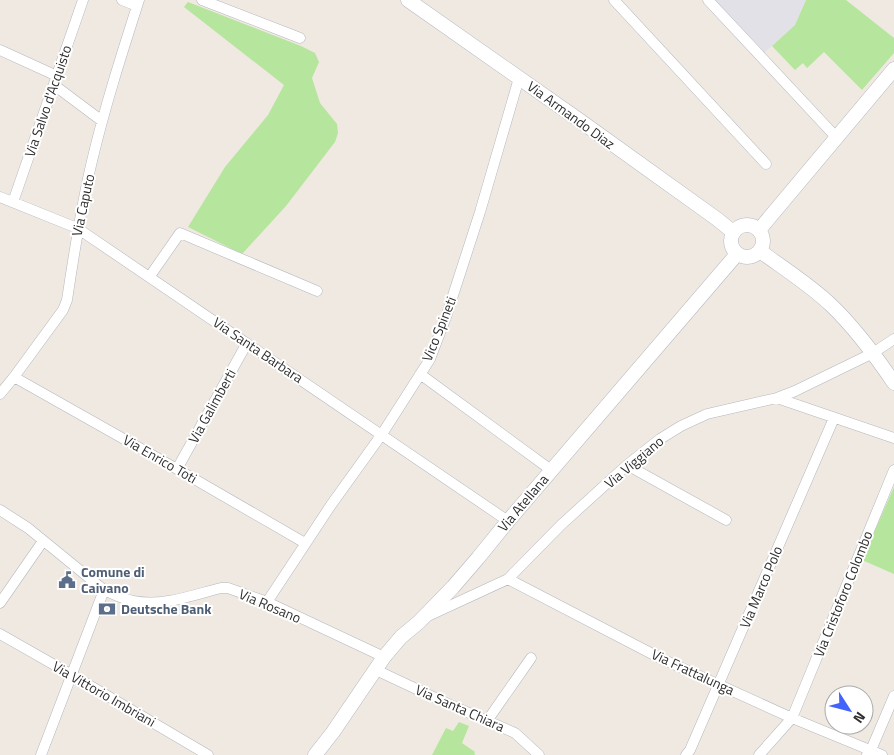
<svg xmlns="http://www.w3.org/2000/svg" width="894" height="755" viewBox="0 0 894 755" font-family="'Titillium Web',sans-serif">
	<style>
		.industrial { fill: #e3e1e8 }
		.green { fill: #b6e59e }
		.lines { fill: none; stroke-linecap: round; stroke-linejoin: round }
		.street-casing { stroke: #b4b7c1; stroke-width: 11 }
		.secondary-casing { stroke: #b4b7c1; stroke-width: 15 }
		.street { stroke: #fff; stroke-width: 10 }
		.secondary { stroke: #fff; stroke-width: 14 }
		.labels { text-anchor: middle; stroke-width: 4; stroke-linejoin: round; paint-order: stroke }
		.street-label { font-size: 14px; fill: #2e2e2e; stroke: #fff }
		.service-label { font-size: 14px; font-weight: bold; fill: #4e5e75; stroke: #fff; text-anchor: start }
	</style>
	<rect width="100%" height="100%" fill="#efe9e1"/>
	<path class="industrial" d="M714,0H806L795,25L764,53Z"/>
	<path class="green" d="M806,0H846L894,38V53L862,90L824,52L807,68L803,63L795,70L772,46L795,25Z
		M188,2L301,46L315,53L319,62L312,78L320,103L337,124L338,133L335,142L286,206L242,254L188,227L225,167L268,115L284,85L184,7Z
		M894,487V574L862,560Z
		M459,722L469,726L462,743L475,752L474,754L476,755H432L446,728L453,731Z"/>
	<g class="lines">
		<g class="street-casing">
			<path id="street" d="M122,0L137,6
				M202,0L300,38
				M614,0L766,164
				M708,0L836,137
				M0,50L57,76
				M54,85L102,121
				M0,197L77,228L508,521
				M13,202L83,0
				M150,276L180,233L317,291
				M420,374L551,470
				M14,377L177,469L305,543
				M0,394L14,377L63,310L67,300C74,253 81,207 92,161C105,106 122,53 139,0
				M777,398L894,438
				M627,465L726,520
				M177,469L247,343
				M0,510L28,528L104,590C113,594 123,599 133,601C162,607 193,595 221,588H228L267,602L384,657
				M508,579L662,659L792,718L882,755
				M267,602L331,505L382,434L430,359L446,317L480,212L519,78
				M0,603L43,541
				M428,616L508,579L561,525L627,465L660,439L681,426L707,414L777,398L795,391L873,353L894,339
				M0,634L72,675L208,755
				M376,670L446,703L515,733L539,755
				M487,721L531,658
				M867,754L871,750L894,696
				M41,755L104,590
				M686,755L690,750L834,418
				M759,755L792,718L894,470"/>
		</g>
		<g class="secondary-casing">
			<path id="secondary" d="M408,0L579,120L717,219L733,232
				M731 241a16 16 0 1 1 32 0a16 16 0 1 1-32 0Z
				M759,230L894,69
				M760,251C783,268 809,284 831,305C855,328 875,355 894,383
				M315,755L333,732L384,657L401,637L419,622L453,587L478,558L508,521L737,254"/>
		</g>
		<use href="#street" class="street"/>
		<use href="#secondary" class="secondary"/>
	</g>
	<defs>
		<g id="civic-bare" transform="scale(1.35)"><path d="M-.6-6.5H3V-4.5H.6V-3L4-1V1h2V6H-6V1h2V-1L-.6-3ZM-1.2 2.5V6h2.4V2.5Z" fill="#5c6f8a" stroke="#fff" stroke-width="2.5" paint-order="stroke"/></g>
		<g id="bank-bare" transform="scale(1.35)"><path d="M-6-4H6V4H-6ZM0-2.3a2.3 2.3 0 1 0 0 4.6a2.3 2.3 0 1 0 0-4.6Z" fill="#5c6f8a" stroke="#fff" stroke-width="2.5" paint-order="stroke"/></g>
	</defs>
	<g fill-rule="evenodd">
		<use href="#civic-bare" x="67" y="580"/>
		<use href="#bank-bare" x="107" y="609"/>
	</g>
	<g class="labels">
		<g class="street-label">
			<text transform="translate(48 101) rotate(-71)" y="5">Via Salvo d'Acquisto</text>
			<text transform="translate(571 115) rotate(36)" y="5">Via Armando Diaz</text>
			<text transform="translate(83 205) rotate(-78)" y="5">Via Caputo</text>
			<text transform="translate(439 329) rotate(-68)" y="5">Vico Spineti</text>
			<text transform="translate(258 350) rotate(34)" y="5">Via Santa Barbara</text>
			<text transform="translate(212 406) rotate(-61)" y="5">Via Galimberti</text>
			<text transform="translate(160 459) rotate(30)" y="5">Via Enrico Toti</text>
			<text transform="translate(634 462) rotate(-40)" y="5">Via Viggiano</text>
			<text transform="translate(523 503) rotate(-50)" y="5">Via Atellana</text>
			<text transform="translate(761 587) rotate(-67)" y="5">Via Marco Polo</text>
			<text transform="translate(843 594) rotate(-68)" y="5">Via Cristoforo Colombo</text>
			<text transform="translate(270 606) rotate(23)" y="5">Via Rosano</text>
			<text transform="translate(693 672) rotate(25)" y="5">Via Frattalunga</text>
			<text transform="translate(104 694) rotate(30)" y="5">Via Vittorio Imbriani</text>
			<text transform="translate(460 708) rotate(24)" y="5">Via Santa Chiara</text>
		</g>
		<g class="service-label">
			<text x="81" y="577">Comune di<tspan x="81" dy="16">Caivano</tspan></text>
			<text x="121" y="614">Deutsche Bank</text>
		</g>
	</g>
	<g transform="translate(849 710) rotate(126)"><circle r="24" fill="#ffffff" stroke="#ababab"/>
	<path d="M0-4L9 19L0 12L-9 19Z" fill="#4264fb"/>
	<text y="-8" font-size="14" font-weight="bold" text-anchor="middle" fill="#2e2e2e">N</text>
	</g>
</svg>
